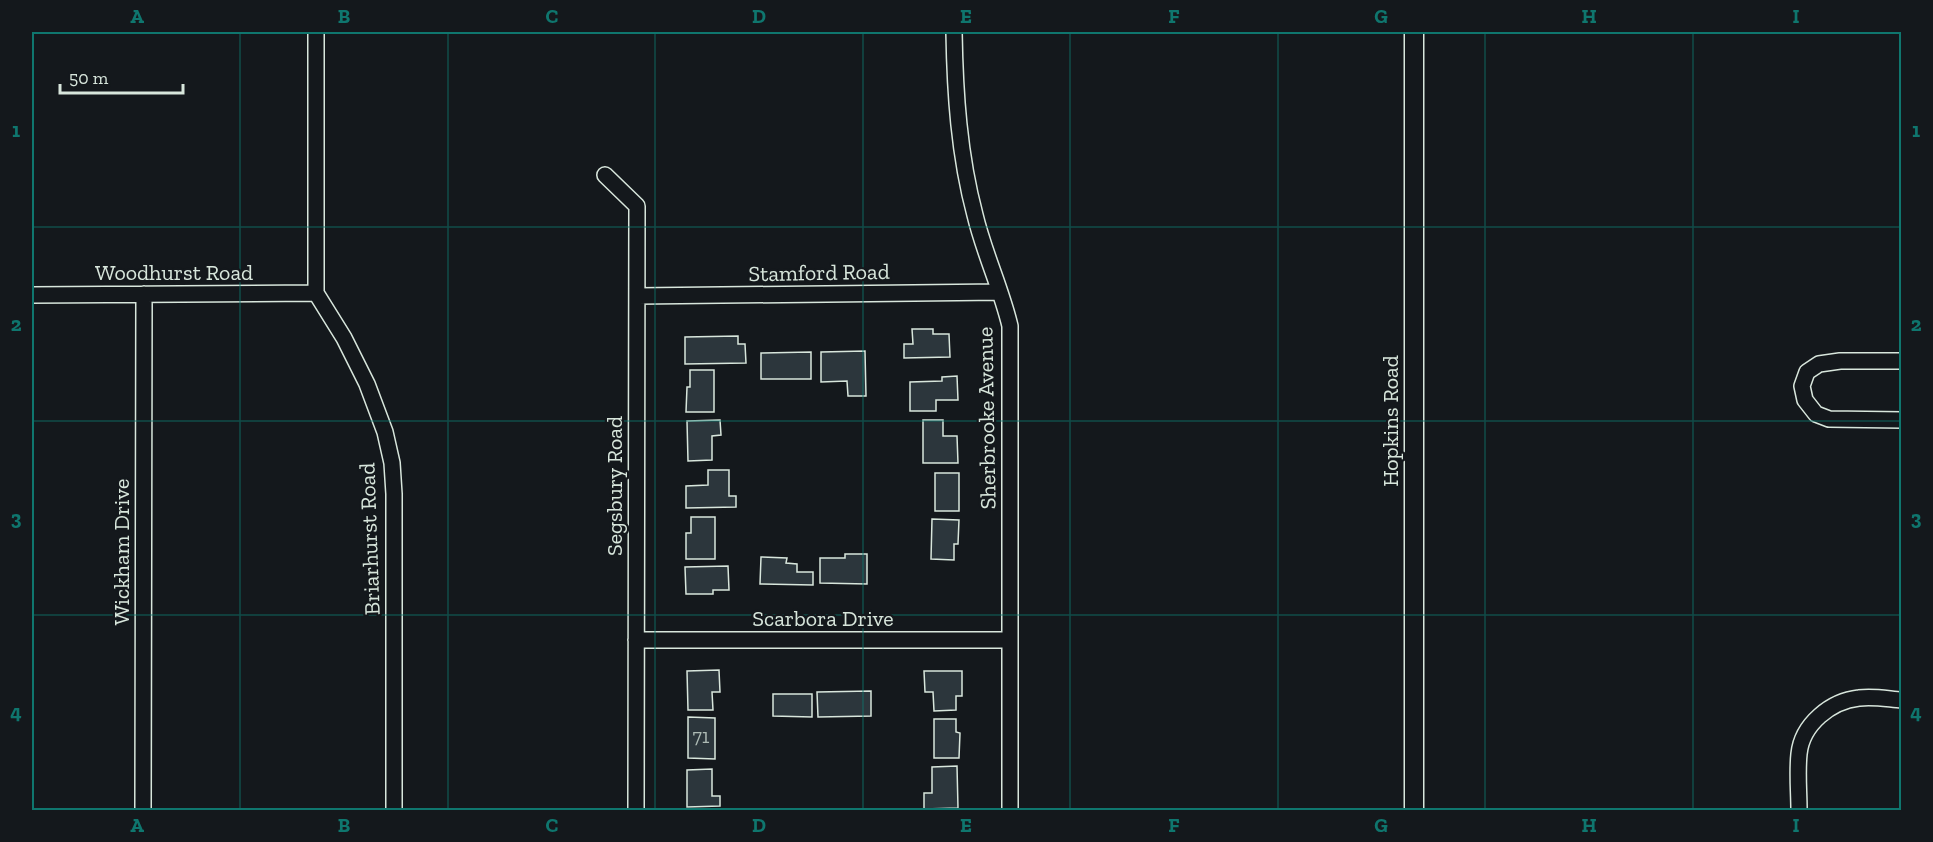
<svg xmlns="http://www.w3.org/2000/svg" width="1933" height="842" viewBox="0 0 1933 842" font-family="'Zilla Slab',serif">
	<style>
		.building { fill: #2c363c; stroke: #d8e6dc; stroke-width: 1.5 }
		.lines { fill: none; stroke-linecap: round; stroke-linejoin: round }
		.minor-casing { stroke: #d8e6dc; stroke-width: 18 }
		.tertiary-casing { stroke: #d8e6dc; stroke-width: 21 }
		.minor { stroke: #14181c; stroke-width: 15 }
		.tertiary { stroke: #14181c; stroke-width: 18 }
		.grid { fill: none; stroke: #0f766e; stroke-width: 1.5; stroke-opacity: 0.55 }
		.labels { text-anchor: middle; stroke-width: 4.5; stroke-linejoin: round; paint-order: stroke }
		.number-label { font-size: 20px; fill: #adbab4 }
		.street-label { font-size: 22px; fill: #d8e6dc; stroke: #14181c }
		.neatline { fill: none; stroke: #0f766e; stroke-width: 2 }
		.grid-label { font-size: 20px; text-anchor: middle; font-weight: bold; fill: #0f766e }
	</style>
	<rect width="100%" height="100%" fill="#14181c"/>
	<path class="building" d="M912,329H933V334H949L950,357L904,358V344H913Z
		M738,336V344H745L746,363L685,364V337Z
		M865,351L866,396H848L847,381L821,382V352Z
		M811,352V379H761V353Z
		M690,370H714V412H686L687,387H690Z
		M957,376L958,400H936V411H910V382L942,381V377Z
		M720,420L721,435L712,436V460L688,461L687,421Z
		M923,420H943V436H957L958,463H923Z
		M708,470H729V496H736V507L686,508V486L708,485Z
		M935,473H959V511H935Z
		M691,517H715V559H686V533H691Z
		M932,519L959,520L958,544H954V560L931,559Z
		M845,554H867V584L820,583V558H845Z
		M761,557L787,558L786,563L797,564V572H813V585L760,584Z
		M728,566L729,590H713V594H686L685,567Z
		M719,670L720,692H712L713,710H688L687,671Z
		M924,671H962V696H956V710L934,711L933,692H925Z
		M871,691V716L818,717L817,692Z
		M773,694H812V717L773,716Z
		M688,717L715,718V759L688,758Z
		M934,719H956V732L960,733L959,758H934Z
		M957,766L958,808L924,809V793H932V767Z
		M712,769V796H720V806L687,807V770Z"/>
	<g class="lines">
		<g class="minor-casing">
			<path id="minor" d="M316,32V293L344,338L367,384L385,432L392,463L394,494V810
				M954,32C955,93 959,155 975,215C984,253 1001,288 1010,326V810
				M605,175L637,206L636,810
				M32,295L316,293
				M638,296L1000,292
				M1902,361H1840L1819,364L1807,372L1802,386L1805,400L1816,414L1829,419L1902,420
				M636,640H1010
				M143,810L144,294
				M1799,810C1799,792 1797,773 1799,754C1802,724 1831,701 1859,698C1873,696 1888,699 1902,700"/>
		</g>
		<g class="tertiary-casing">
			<path id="tertiary" d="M1414,32V810"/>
		</g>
		<use href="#minor" class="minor"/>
		<use href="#tertiary" class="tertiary"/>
	</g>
	<path class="grid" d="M240,32V810M448,32V810M655,32V810M863,32V810M1070,32V810M1278,32V810M1485,32V810M1693,32V810M32,227H1902M32,421H1902M32,615H1902"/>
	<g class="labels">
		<g class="number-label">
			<text x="701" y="743">71</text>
		</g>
		<g class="street-label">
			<text x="174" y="280">Woodhurst Road</text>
			<text transform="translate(819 272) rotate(-1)" y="8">Stamford Road</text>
			<text transform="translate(986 418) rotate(-91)" y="8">Sherbrooke Avenue</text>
			<text transform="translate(1390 421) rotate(-90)" y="8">Hopkins Road</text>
			<text transform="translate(614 486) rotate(-90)" y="8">Segsbury Road</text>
			<text transform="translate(369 539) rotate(-92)" y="8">Briarhurst Road</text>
			<text transform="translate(121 552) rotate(-90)" y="8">Wickham Drive</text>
			<text x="823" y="626">Scarbora Drive</text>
		</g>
	</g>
	<rect width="1933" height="842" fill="none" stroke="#14181c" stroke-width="66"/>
	<path d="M60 84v9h123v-9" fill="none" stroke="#d8e6dc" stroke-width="3"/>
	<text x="69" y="84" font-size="18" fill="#d8e6dc" stroke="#14181c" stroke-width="4.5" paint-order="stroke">50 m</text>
	<rect x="33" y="33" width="1867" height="776" class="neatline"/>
	<g class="grid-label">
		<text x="137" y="23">A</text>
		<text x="344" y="23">B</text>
		<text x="552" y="23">C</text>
		<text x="759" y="23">D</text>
		<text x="966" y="23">E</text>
		<text x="1174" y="23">F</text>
		<text x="1381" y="23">G</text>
		<text x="1589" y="23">H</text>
		<text x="1796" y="23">I</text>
		<text x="16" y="137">1</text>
		<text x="1916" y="137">1</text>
		<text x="16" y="331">2</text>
		<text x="1916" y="331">2</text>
		<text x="16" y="525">3</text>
		<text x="1916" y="525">3</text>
		<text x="16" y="719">4</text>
		<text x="1916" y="719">4</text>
		<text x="137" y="832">A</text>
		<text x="344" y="832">B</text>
		<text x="552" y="832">C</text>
		<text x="759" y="832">D</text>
		<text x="966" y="832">E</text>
		<text x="1174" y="832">F</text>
		<text x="1381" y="832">G</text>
		<text x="1589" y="832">H</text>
		<text x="1796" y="832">I</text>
	</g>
</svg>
